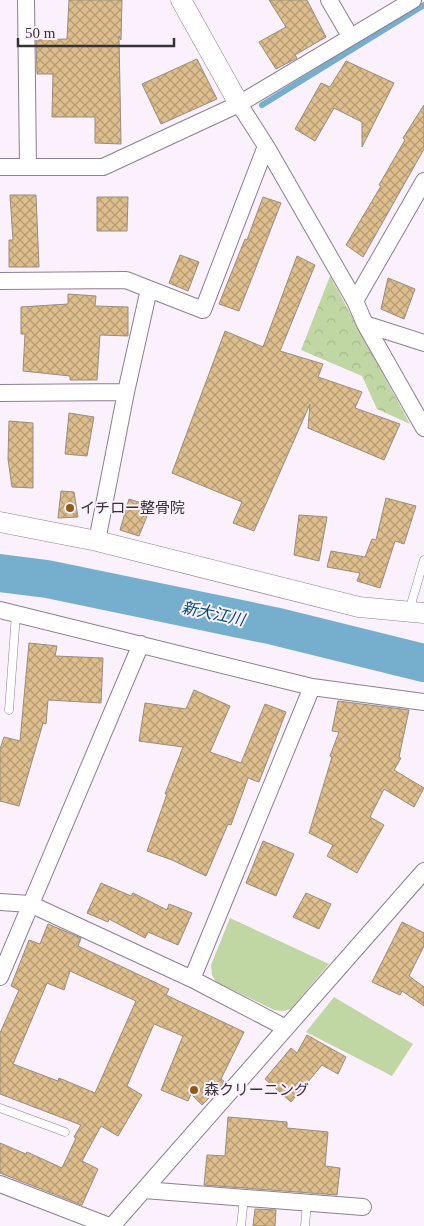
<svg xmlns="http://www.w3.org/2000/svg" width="424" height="1226" viewBox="0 0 424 1226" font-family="'Times New Roman','Noto Sans JP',serif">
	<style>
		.grass { fill: #c0d7a4 }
		.park { fill: url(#park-crowns) }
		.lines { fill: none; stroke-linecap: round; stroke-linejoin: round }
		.stream { stroke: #76afce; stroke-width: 6 }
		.river { stroke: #76afce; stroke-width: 38 }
		.building { fill: url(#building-cross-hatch); stroke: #998d7b; fill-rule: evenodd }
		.service-casing { stroke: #8d7f91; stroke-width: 9 }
		.minor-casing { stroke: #8d7f91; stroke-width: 18 }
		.tertiary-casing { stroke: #8d7f91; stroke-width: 21 }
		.service { stroke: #fff; stroke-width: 8 }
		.minor { stroke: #fff; stroke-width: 16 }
		.tertiary { stroke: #fff; stroke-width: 20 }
		.poi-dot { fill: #945819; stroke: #faf1fd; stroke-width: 2 }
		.labels { text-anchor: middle; stroke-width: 4; stroke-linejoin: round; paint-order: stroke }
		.poi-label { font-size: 15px; fill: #373139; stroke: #faf1fd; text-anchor: start }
		.water-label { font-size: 16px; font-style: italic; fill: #004e6d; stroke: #faf1fd }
	</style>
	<defs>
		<pattern id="park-crowns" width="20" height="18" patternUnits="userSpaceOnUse" patternTransform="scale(1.25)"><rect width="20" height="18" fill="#c0d7a4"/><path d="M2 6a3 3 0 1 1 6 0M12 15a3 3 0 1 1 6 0" fill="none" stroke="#a6b98e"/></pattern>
		<pattern id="building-cross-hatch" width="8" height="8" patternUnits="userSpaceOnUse" patternTransform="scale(1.25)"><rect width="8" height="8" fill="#debe8d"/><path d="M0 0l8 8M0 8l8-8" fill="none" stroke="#b59b74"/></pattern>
	</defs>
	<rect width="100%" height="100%" fill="#faf1fd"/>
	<path class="grass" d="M230,918L329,964L291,1009L283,1011L274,1010L216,982L212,975L211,965Z
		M334,997L413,1044L392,1076L306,1032Z"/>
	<path class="park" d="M330,276L410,424L377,409L362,376L301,350Z"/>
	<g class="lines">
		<path class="stream" d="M262,105L424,5"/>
		<path class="river" d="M0,573L47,579L274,626L424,663"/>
	</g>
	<path class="building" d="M69,0H122L121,40L119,36L121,144L95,143V117H52L53,74H37L36,40L67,39Z
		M269,0H307L326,37L295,55L297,58L276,69L259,42L286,27Z
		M197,59L217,99L161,124L142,84Z
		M346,61L394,83L362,147V122L334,108L315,141L295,129L321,83L330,87Z
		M424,105V149L363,257L346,245L381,186L379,185L405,140L403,138Z
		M10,195H36L39,267H9V240H13Z
		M97,197H128L127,231H97Z
		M263,197L281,203L239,311L219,304L245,239L247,240Z
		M180,255L199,262L188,291L169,283Z
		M297,256L315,265L280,351L323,364L318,377L362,392L355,408L400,424L384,460L308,428L310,404L254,531L233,523L242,502L172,473L225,331L263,347Z
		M388,278L415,289L404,319L381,309Z
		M68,294L96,296L95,306L128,307V336L100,335L97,380H70V376L23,371L25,334H21V307L68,304Z
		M69,413L94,417L87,456L65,454Z
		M9,421L33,423V488L12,487L8,459Z
		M61,491L74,492L78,517L58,518Z
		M386,498L416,506L404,544L395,541L380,588L357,581L360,573L327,567L331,551L365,557L372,539L376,540Z
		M129,499L151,506L139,536L120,530Z
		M299,515L327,517L319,561L294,555Z
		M29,643L57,646L55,656L103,658L101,703L48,700L46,724L43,723L19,806L0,801V749L4,737L20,741Z
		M194,690L230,706L210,752L241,763L265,704L286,712L259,782L248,778L231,825L228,824L206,876L172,860L147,851L167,794H165L183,747L139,741L145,703L186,709Z
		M338,701L409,710L399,757L401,758L394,770L424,788L414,807L384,789L370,817L384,825L357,873L327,856L333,845L309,833L332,757L330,756L339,732L332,731Z
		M263,841L294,854L276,896L246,883Z
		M101,883L131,896L133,893L167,910L169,904L192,913L178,945L148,932L145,938L109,919L108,922L87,913Z
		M306,893L331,904L319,929L293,917Z
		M402,922L424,933V946L409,976L424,987V1006L402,991L400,995L372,982Z
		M48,924L81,938L78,946L169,989L166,995L244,1032L221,1079L225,1082L202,1105L191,1094L188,1101L161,1090L183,1036L154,1024L127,1086L142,1095L118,1136L101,1126L82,1161L98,1169L82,1205L0,1173V1143L26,1154L27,1152L62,1168L76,1138L74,1137L81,1125L0,1094V1033L19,990L11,986L29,940L40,944ZM70,971L136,1001L95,1093L59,1078L58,1081L13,1064L47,983L64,990Z
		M307,1035L346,1057L338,1074L322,1065L291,1102L265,1079L291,1048L297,1053Z
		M228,1117L287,1122V1128L328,1132L325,1166L340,1168L337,1195L204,1185L207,1155L225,1156Z
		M255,1209L276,1210L275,1226H253Z"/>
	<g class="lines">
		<g class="service-casing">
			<path id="service" d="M409,611L424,560
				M9,710L16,614
				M0,1108L65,1132
				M241,1226L244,1198
				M305,1226L307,1203"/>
		</g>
		<g class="minor-casing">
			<path id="minor" d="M26,0L28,167
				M329,0L350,36
				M239,104L266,146L355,301L365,324L424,428
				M0,167H103L239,104L413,0
				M0,281L126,280L149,289L126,392L97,541
				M149,289L203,310L266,146
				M355,301L424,181
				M365,324L424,343
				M0,393L126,392
				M0,610L312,687L192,979
				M312,687L424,702
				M0,902L30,904L192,979L286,1028
				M0,977L141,644
				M0,1184L109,1226
				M144,1190L363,1207
				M112,1226L424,871"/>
		</g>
		<g class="tertiary-casing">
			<path id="tertiary" d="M181,0L239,104
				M0,522L97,541L359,607L424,613"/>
		</g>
		<use href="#service" class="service"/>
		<use href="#minor" class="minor"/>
		<use href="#tertiary" class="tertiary"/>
	</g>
	<g class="poi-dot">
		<circle cx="70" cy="508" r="5"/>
		<circle cx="194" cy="1090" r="5"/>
	</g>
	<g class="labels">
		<g class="poi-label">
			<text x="80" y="513">イチロー整骨院</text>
			<text x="204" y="1095">森クリーニング</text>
		</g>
		<g class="water-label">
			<text transform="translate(213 613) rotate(12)" y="6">新大江川</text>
		</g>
	</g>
	<path d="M18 38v8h156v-8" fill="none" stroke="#373139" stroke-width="2.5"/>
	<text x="25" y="38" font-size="15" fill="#373139" stroke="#faf1fd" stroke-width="4" paint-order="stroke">50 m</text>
</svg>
